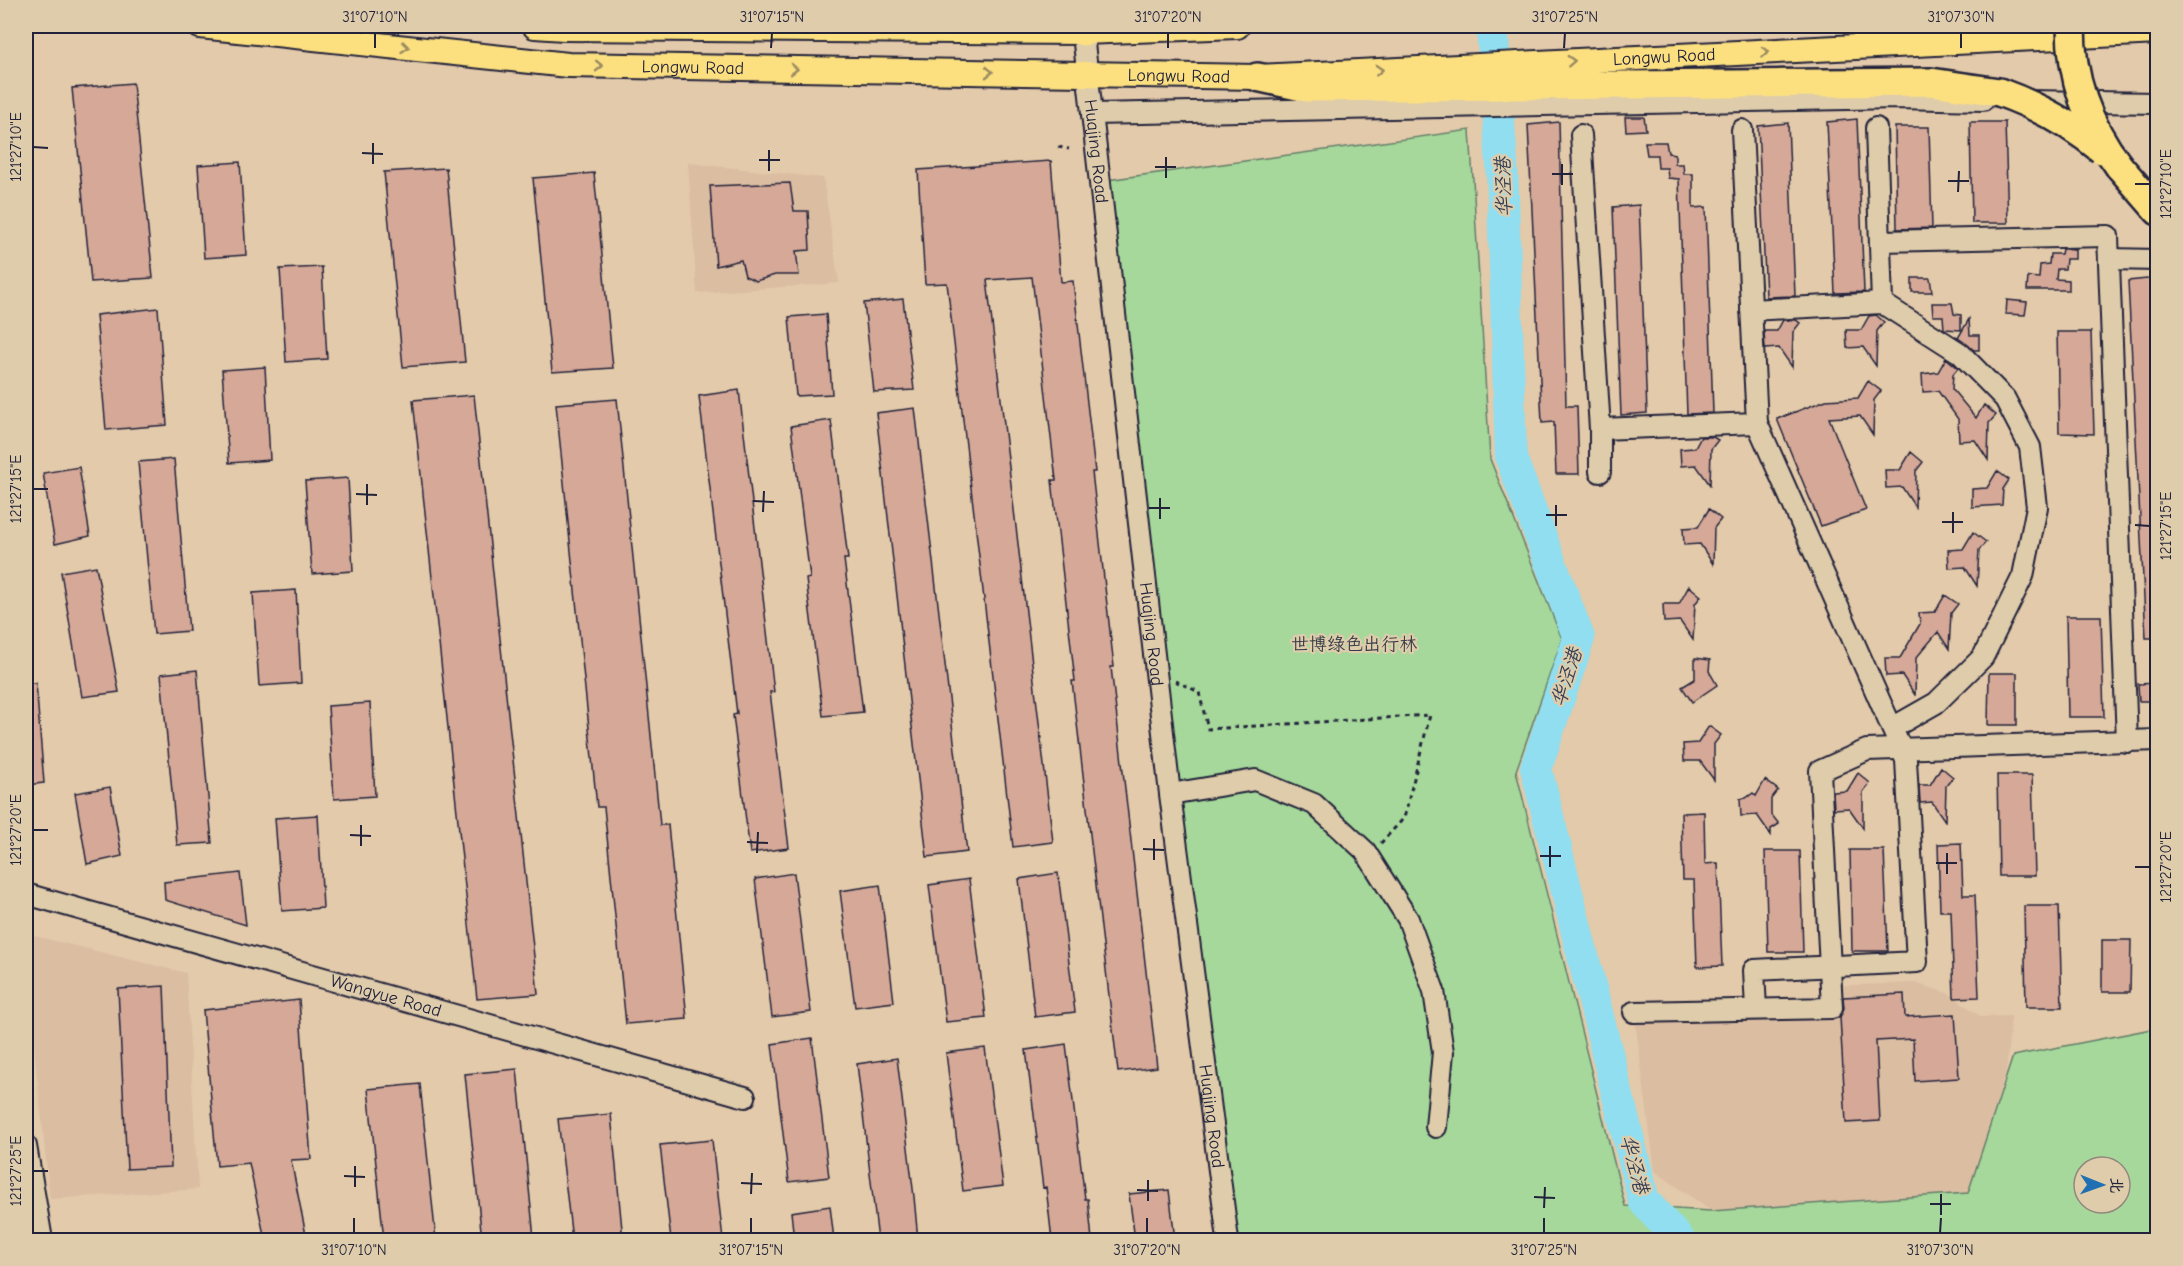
<svg xmlns="http://www.w3.org/2000/svg" width="2183" height="1266" viewBox="0 0 2183 1266" font-family="'Comic Neue','LXGW WenKai TC',sans-serif">
	<style>
		.built { fill: #dbbda2 }
		.green { fill: #a5d89a; stroke: #647d6a; stroke-width: 1.5; fill-rule: evenodd }
		.lines { fill: none; stroke-linecap: round; stroke-linejoin: round }
		.river { stroke: #90deef; stroke-width: 32 }
		.building { fill: #d5a897; stroke: #22223b; stroke-width: 1.5 }
		.minor-casing { stroke: #22223b; stroke-width: 24 }
		.major-casing { stroke: #22223b; stroke-width: 28 }
		.highway-casing { stroke: #22223b; stroke-width: 32 }
		.path { stroke: #22223b; stroke-width: 3; stroke-dasharray: 4.5 4.5; stroke-linecap: butt }
		.minor { stroke: #deccaa; stroke-width: 20 }
		.major { stroke: #fce080; stroke-width: 24 }
		.highway { stroke: #fce080; stroke-width: 27 }
		.highway-bridge-casing { stroke: #22223b; stroke-width: 32; stroke-linecap: butt }
		.highway-bridge { stroke: #fce080; stroke-width: 27 }
		.oneway { stroke: #9a8a61 }
		.ticks { fill: none; stroke: #22223b; stroke-width: 2 }
		.labels { text-anchor: middle; stroke-width: 4.5; stroke-linejoin: round; paint-order: stroke }
		.street-label { font-size: 18px; fill: #22223b; stroke: #deccaa }
		.park-label { font-size: 18px; fill: #363d49; stroke: #deccaa }
		.water-label { font-size: 20px; font-style: italic; fill: #323e56; stroke: #deccaa }
		.neatline { fill: none; stroke: #22223b; stroke-width: 2 }
		.ticks-label { font-size: 15px; text-anchor: middle; fill: #22223b }
	</style>
	<rect width="100%" height="100%" fill="#e3caaa"/>
	<filter id="ink" filterUnits="userSpaceOnUse"><feTurbulence type="fractalNoise" baseFrequency=".0167" numOctaves="2"/><feDisplacementMap in="SourceGraphic" scale="12" xChannelSelector="R" yChannelSelector="G"/><feConvolveMatrix kernelMatrix="1 2 1 2 8 2 1 2 1" color-interpolation-filters="sRGB"/></filter>
	<g filter="url(#ink)">
		<path class="built" d="M688,163L823,178L839,283L697,293Z
			M26,934L186,973L198,1189L50,1199L26,970Z
			M1915,983L1950,994L1981,1017L2011,1016L2006,1072L1968,1193L1711,1211L1655,1171L1634,1012L1832,1008L1830,986Z"/>
		<path class="green" d="M1470,130L1490,459L1562,639L1516,771L1625,1206L1711,1211L1968,1193L2013,1056L2157,1028V1240H1232L1100,181ZM2084,1167H2120V1203H2084Z"/>
		<g class="lines">
			<path class="river" d="M1492,26L1502,165L1511,458L1579,638L1536,768L1644,1201L1679,1240"/>
		</g>
		<path class="building" d="M133,83L153,278L91,282L72,88Z
			M1625,117H1644L1646,130L1626,131Z
			M1857,119L1864,292L1835,293L1827,122Z
			M1559,122L1566,406H1577L1579,474H1556L1554,422L1542,423L1528,125Z
			M1970,122H2005L2008,223H1972Z
			M1788,123L1795,296L1766,297L1758,126Z
			M1895,127H1929L1932,228L1897,229Z
			M1645,142H1666L1668,153L1675,154V164H1683L1684,174H1693V208L1706,207L1713,413L1687,414L1679,179L1668,178L1667,168H1658L1657,155H1647Z
			M1051,161L1061,282L1073,281L1095,472H1092L1114,667H1111L1157,1067L1118,1072L1072,681H1075L1052,480H1056L1032,277L987,280L1053,842L1013,847L947,283L925,284L918,170Z
			M240,162L246,255L204,258L198,165Z
			M446,168L465,362L403,367L384,172Z
			M594,173L613,368L552,372L533,178Z
			M790,183L794,211H808L810,250L796,251L799,275H775L756,281L745,276L741,260L716,266L710,186Z
			M1639,205L1647,413L1621,415L1613,207Z
			M2062,249H2075V259H2066L2065,269H2057L2056,279L2069,280V290H2027L2028,277L2039,278L2040,265L2049,264L2050,254H2061Z
			M322,267L327,359L286,362L280,269Z
			M1912,278H1930L1932,292H1912Z
			M2157,278V638H2146L2128,281Z
			M903,299L914,390L874,392L864,303Z
			M2007,300L2027,302L2025,315L2006,314Z
			M1932,303H1952L1954,314L1961,315V330L1944,329L1943,316H1933Z
			M158,308L167,425L106,430L96,315Z
			M826,314L832,394L796,396L789,317Z
			M1876,315L1884,322L1877,331L1876,366L1863,347L1847,348L1846,330H1861L1869,316Z
			M1969,319L1970,335H1979V350H1974L1958,338Z
			M1783,320H1796L1800,323L1793,332L1792,367L1779,348L1765,349L1764,331H1777Z
			M2057,332H2091L2094,434L2059,433Z
			M1946,358L1958,368L1953,374L1952,389L1976,418L1984,405L1996,415L1989,423L1988,460L1975,440L1959,441L1958,419L1938,391L1923,392L1922,374L1938,372Z
			M265,367L270,460L229,463L222,370Z
			M1868,381L1881,391L1874,400L1873,435L1860,416L1829,418L1866,510L1821,526L1777,419L1826,400L1858,398Z
			M739,390L774,692H770L789,848L750,853L733,715L737,714L699,396Z
			M474,395L538,994L477,999L413,400Z
			M617,399L660,825H668L687,1019L626,1024L604,807H597L556,404Z
			M915,408L967,852L927,857L876,413Z
			M831,420L848,559H844L863,712L823,716L806,579L810,578L791,426Z
			M1701,437H1713L1718,440L1711,449L1710,485L1696,465L1681,466L1680,449L1695,448Z
			M1911,452L1923,462L1916,471L1915,507L1902,487L1886,488L1885,470H1900Z
			M174,459L189,631L154,634L138,462Z
			M79,467L90,536L55,544L43,473Z
			M1997,471L2009,480L2003,489L2002,505L1972,507V489L1987,488Z
			M348,478L353,571L312,574L305,481Z
			M1709,509L1721,519L1714,528L1713,564L1700,544L1684,545L1683,528L1698,527Z
			M1973,532L1986,542L1979,550L1977,586L1965,567L1949,568L1948,550L1963,549Z
			M96,566L119,692L82,697L61,572Z
			M1689,586L1701,596L1695,604L1693,640L1680,621L1664,622L1663,604H1679Z
			M296,590L301,683L259,686L253,593Z
			M1945,595L1958,604L1951,613L1949,649L1938,632L1916,658L1915,695L1902,675L1886,676L1885,658H1900L1920,624L1919,613L1935,612Z
			M2066,616H2101L2104,717H2068Z
			M1695,658L1710,660L1709,671L1717,685L1692,702L1682,687L1695,679Z
			M197,670L212,843L177,845L161,674Z
			M1989,673H2017V725H1988Z
			M26,683H36L44,783L26,785Z
			M2157,683V701H2139L2138,684Z
			M370,703L375,796L334,799L328,706Z
			M1709,726L1721,735L1714,744V780L1700,761H1684L1683,744L1698,743Z
			M1941,767L1953,777L1946,786L1945,821L1932,802L1920,803L1919,785H1930Z
			M1858,773L1870,783L1863,792V828L1849,808L1834,809L1833,792L1847,791Z
			M1997,775H2032L2035,876H1999Z
			M1765,780L1778,790L1771,799V814L1779,824L1771,829V835L1757,815L1741,816L1740,799L1746,798L1753,793L1756,796Z
			M110,787L122,856L87,864L75,793Z
			M1704,812L1705,864L1718,863L1722,966L1697,967L1694,880H1683L1681,813Z
			M318,815L323,908L282,911L275,818Z
			M1961,843L1963,895H1975L1979,997L1954,998L1951,911H1940L1938,844Z
			M1850,850H1884L1888,951H1852Z
			M1765,851H1800L1803,952H1768Z
			M240,873L246,925L165,900L164,882Z
			M794,873L811,1012L772,1017L755,879Z
			M1058,873L1075,1012L1035,1017L1019,879Z
			M969,879L986,1018L946,1022L929,885Z
			M880,885L894,1002L855,1007L840,891Z
			M2024,906H2059L2062,1007H2026Z
			M2102,940H2131L2130,992H2102Z
			M164,986L171,1167L127,1169L118,989Z
			M1904,994L1905,1017L1955,1014L1959,1078L1915,1081L1913,1039L1876,1041L1880,1121L1846,1123L1840,1017L1844,1008L1843,997Z
			M299,1000L311,1159L291,1160L307,1240H265L249,1163L217,1166L203,1010Z
			M812,1038L829,1177L789,1182L772,1044Z
			M1066,1044L1085,1199H1088L1092,1240H1052L1046,1187L1043,1188L1026,1050Z
			M985,1048L1003,1186L963,1191L946,1053Z
			M897,1058L914,1197L918,1240H878L857,1064Z
			M517,1069L534,1238L482,1240L465,1074Z
			M420,1084L436,1240H384L368,1089Z
			M611,1114L623,1240H572L558,1119Z
			M712,1140L723,1240H671L660,1145Z
			M1169,1190L1175,1240H1135L1129,1194Z
			M830,1206L834,1240H794L791,1212Z"/>
		<g class="lines">
			<g class="minor-casing">
				<g id="minor">
					<path id="s1" d="M1082,26L1170,794L1228,1240"/>
					<path d="M2028,101L2158,103"/>
					<path d="M1092,114L1898,98L1983,100"/>
					<path d="M1876,128L1882,303"/>
					<path d="M1742,130L1757,423L1906,760L1917,962L1754,970L1756,1009"/>
					<path d="M1581,135L1600,429V472"/>
					<path d="M1881,241L2108,236L2127,742"/>
					<path d="M2109,259L2158,260"/>
					<path d="M1751,310L1882,303L1960,353L2005,399L2030,447L2037,507L2023,576L1983,657L1936,703L1892,728"/>
					<path d="M1600,429L1757,423"/>
					<path d="M1170,794L1255,780L1314,804L1365,851L1408,919L1434,991L1443,1052L1436,1127"/>
					<path id="s2" d="M26,894L745,1097"/>
					<path d="M1634,1012L1832,1008L1820,771L1867,750L2158,740"/>
					<path d="M26,1146L42,1240"/>
				</g>
			</g>
			<g class="major-casing">
				<g id="major">
					<path id="s3" d="M200,26L568,65L1257,77L2158,32"/>
					<path d="M535,26L564,28L1083,32L1237,26"/>
				</g>
			</g>
			<g class="highway-casing">
				<path id="highway" d="M1083,32L1097,26
					M1257,77L1307,88L1931,82L1999,92
					M2119,166L2158,211"/>
			</g>
			<path class="path" d="M1058,147L1069,149
				M1175,681L1199,692L1208,729L1430,715L1404,818L1380,844"/>
			<use href="#minor" class="minor"/>
			<use href="#major" class="major"/>
			<use href="#highway" class="highway"/>
			<g class="highway-bridge-casing">
				<path id="highway-bridge" d="M2071,26C2071,79 2087,124 2119,166
					M1999,92C2038,106 2070,123 2102,150"/>
			</g>
			<use href="#highway-bridge" class="highway-bridge"/>
		</g>
		<defs><path id="oneway-chevron" d="M-2-3.5L2.5 0L-2 3.5" fill="none" stroke-width="1.6" stroke-linecap="round" stroke-linejoin="round" transform="scale(1.5)"/></defs>
		<g class="oneway">
			<use href="#oneway-chevron" transform="translate(405 47) rotate(6)"/>
			<use href="#oneway-chevron" transform="translate(1765 52) rotate(-3)"/>
			<use href="#oneway-chevron" transform="translate(1571 61) rotate(-3)"/>
			<use href="#oneway-chevron" transform="translate(599 66) rotate(1)"/>
			<use href="#oneway-chevron" transform="translate(794 69) rotate(1)"/>
			<use href="#oneway-chevron" transform="translate(1379 70) rotate(-3)"/>
			<use href="#oneway-chevron" transform="translate(989 72) rotate(1)"/>
		</g>
	</g>
	<path class="ticks" d="M375,48V33M771,48L772,33M1168,48V33M1564,48L1565,33M1961,48V33M33,147L48,148M362,153L383,154M759,160H780M373,164V143M1155,167H1176M769,171V150M1552,174H1573M1166,178V157M1948,181H1969M2135,184H2150M1562,185V164M1958,192L1959,171M33,489H48M356,494L377,495M753,501L774,502M367,505V484M1149,508H1170M763,512L764,491M1546,515H1567M1160,519V498M1942,522H1963M2135,525L2150,526M1556,526V505M1953,533V512M33,830H48M350,835L371,836M747,842L768,843M361,846V825M1143,849L1164,850M757,853L758,832M1540,856H1561M1154,860V839M1936,863H1957M1550,867V846M2135,867H2150M1947,874V853M33,1171H48M344,1176L365,1177M741,1183L762,1184M355,1187V1166M1137,1190L1158,1191M751,1194L752,1173M1534,1197L1555,1198M1148,1201V1180M1930,1204H1951M1544,1208L1545,1187M1941,1215V1194M354,1233V1218M751,1233V1218M1147,1233V1218M1544,1233V1218M1940,1233L1941,1218"/>
	<g class="labels">
		<g class="street-label">
			<text dy="6" stroke="none"><textPath href="#s3" startOffset="1467">Longwu Road</textPath></text>
			<text dy="6" stroke="none"><textPath href="#s3" startOffset="495">Longwu Road</textPath></text>
			<text dy="6" stroke="none"><textPath href="#s3" startOffset="981">Longwu Road</textPath></text>
			<text dy="6" stroke="none"><textPath href="#s1" startOffset="126">Huajing Road</textPath></text>
			<text dy="6" stroke="none"><textPath href="#s1" startOffset="612">Huajing Road</textPath></text>
			<text dy="6" stroke="none"><textPath href="#s2" startOffset="374">Wangyue Road</textPath></text>
			<text dy="6" stroke="none"><textPath href="#s1" startOffset="1098">Huajing Road</textPath></text>
		</g>
		<g class="park-label">
			<text x="1354" y="650">世博绿色出行林</text>
		</g>
		<g class="water-label">
			<text transform="translate(1503 187) rotate(-92)" y="7">华泾港</text>
			<text transform="translate(1566 677) rotate(-72)" y="7">华泾港</text>
			<text transform="translate(1635 1164) rotate(75)" y="7">华泾港</text>
		</g>
	</g>
	<rect width="2183" height="1266" fill="none" stroke="#deccaa" stroke-width="66"/>
	<g transform="translate(2102 1185) rotate(91)"><circle r="28" fill="#deccaa" stroke="#93887e" stroke-width="1.5"/>
	<path d="M0-4.5L10 22L0 15L-10 22Z" fill="#1f6fb2"/>
	<text y="-9" font-size="16" font-weight="bold" text-anchor="middle" fill="#22223b">北</text>
	</g>
	<rect x="33" y="33" width="2117" height="1200" class="neatline"/>
	<g class="ticks-label">
		<text x="375" y="22">31°07'10"N</text>
		<text x="772" y="22">31°07'15"N</text>
		<text x="1168" y="22">31°07'20"N</text>
		<text x="1565" y="22">31°07'25"N</text>
		<text x="1961" y="22">31°07'30"N</text>
		<text transform="translate(16 147) rotate(-90)" y="5">121°27'10"E</text>
		<text transform="translate(2166 184) rotate(-90)" y="5">121°27'10"E</text>
		<text transform="translate(16 489) rotate(-90)" y="5">121°27'15"E</text>
		<text transform="translate(2166 526) rotate(-90)" y="5">121°27'15"E</text>
		<text transform="translate(16 830) rotate(-90)" y="5">121°27'20"E</text>
		<text transform="translate(2166 867) rotate(-90)" y="5">121°27'20"E</text>
		<text transform="translate(16 1171) rotate(-90)" y="5">121°27'25"E</text>
		<text x="354" y="1255">31°07'10"N</text>
		<text x="751" y="1255">31°07'15"N</text>
		<text x="1147" y="1255">31°07'20"N</text>
		<text x="1544" y="1255">31°07'25"N</text>
		<text x="1940" y="1255">31°07'30"N</text>
	</g>
</svg>
